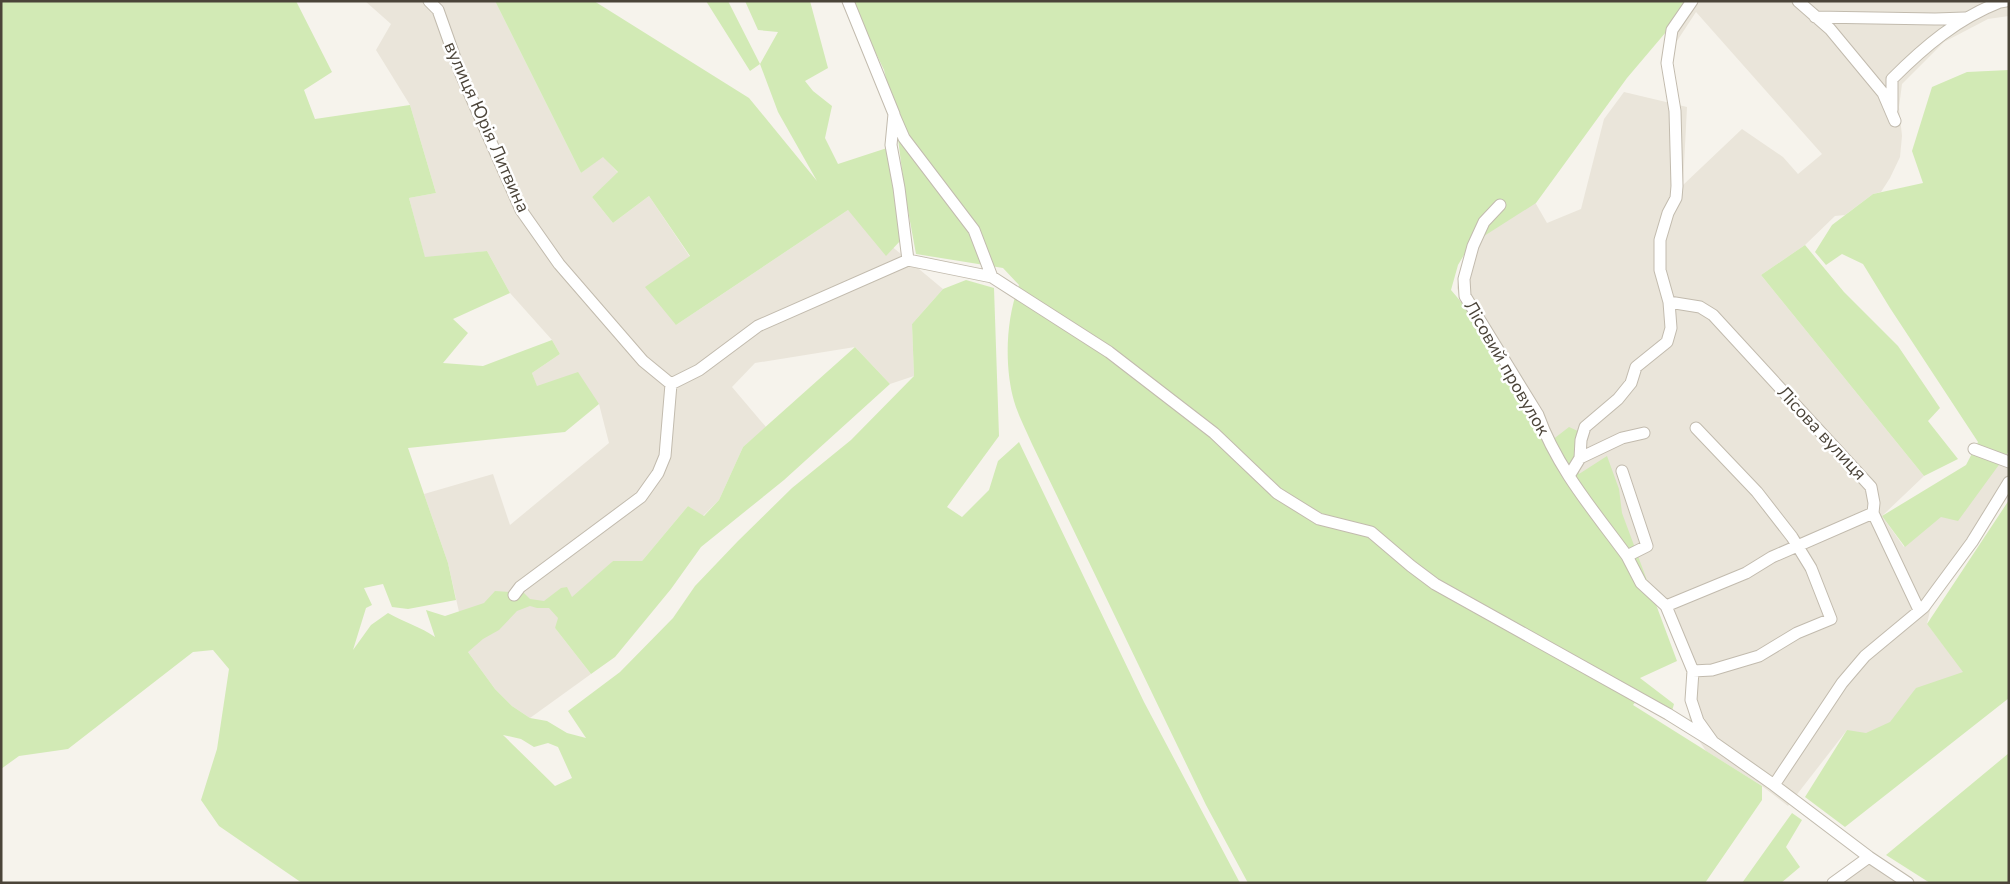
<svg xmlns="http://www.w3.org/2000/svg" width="2010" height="884" viewBox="0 0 2010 884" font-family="'Nunito Sans',sans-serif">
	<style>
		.residential { fill: #eae5da }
		.green { fill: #d2eab5; fill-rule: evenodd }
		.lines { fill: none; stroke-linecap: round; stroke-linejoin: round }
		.minor-casing { stroke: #c2bbae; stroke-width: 13 }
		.minor { stroke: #fff; stroke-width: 11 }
		.labels { text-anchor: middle; stroke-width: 5; stroke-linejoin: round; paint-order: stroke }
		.street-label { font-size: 18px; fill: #4b4439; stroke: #fff }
	</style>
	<rect width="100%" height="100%" fill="#f6f3ec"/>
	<path class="residential" d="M365,1H495L581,173L603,156L618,173L592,197L613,223L649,196L690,257L676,325L848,210L943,289L912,324L914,376L890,384L855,347L755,363L732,387L766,427L743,447L719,500L703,516L688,506L642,561H613L555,628L591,674L530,718L512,706L495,689L468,652L448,563L424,494L493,474L510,525L609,443L599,404L537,387L532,373L560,354L552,340L510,293L487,251L425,258L409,198L436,193L410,105L376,50L391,24Z
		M1627,1H2009V16L1988,19L1944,42L1902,84L1899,107L1902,136L1900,157L1890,178L1881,192L1873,194L1845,215L1835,216L1805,245L1761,275L1924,476L1882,516L1904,547L1986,448L2009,458V490L1931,606L1927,624L1964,672L1877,751L1847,730L1788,806L1762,786L1706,751L1690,727L1685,659L1664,609L1533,416L1462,303L1457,288L1459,275L1473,233L1528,190L1547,223L1581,209L1604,119L1624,92L1687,107L1683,185L1742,129L1783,157L1798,174L1822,154L1696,12L1677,41Z
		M1866,861L1900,883H1841Z"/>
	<path class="green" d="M1,1H296L332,72L304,90L315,119L410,105L436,193L409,198L425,257L487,251L510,293L453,319L468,333L443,363L483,366L552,340L560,354L532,373L537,386L578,372L599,404L565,432L408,448L448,563L456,600L408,609L392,607L383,584L364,588L372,605L366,608L353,650L371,625L388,613C404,622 421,627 435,637L426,610L445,616L484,603L495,591L524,593L530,599L544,601L561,588L567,587L572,597L613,561H642L688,506L704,516L719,500L743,447L855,347L890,384L784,480L701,547L671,589L615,657L591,674L555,628L558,618L549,608H537L530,606L517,611L499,630L483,639L468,652L495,689L512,706L530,718L547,721L567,733L586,738L568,711L620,672L673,618L695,586L738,541L792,488L851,440L914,376L912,324L943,289L966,280L994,288L999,436L947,507L962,517L989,490L998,461L1019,442L1144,702L1240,883H302L219,826L201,800L217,749L229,669L213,650L193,652L68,749L19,756L1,769ZM503,735L521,739L534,747L548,743L558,747L572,778L555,786Z
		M495,1H594L749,98L817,181L778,112L760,64L750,71L706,1H728L760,64L778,32L758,30L745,1H810L828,68L805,81L813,91L832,106L825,138L838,164L887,148L901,240L886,256L848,210L676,325L645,287L690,256L649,196L613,223L592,197L618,172L603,157L581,173Z
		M854,1H1687L1666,32L1627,78L1536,203L1470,245L1458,265L1451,290L1462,303L1547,444L1569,427L1580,432L1579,474L1607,456L1619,489L1622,513L1677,661L1640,678L1674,704L1672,711L1641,695L1633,705L1762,786V800L1705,883H1248L1206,805L1032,444C1026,430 1018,415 1014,401C1004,366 1006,318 1019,285L1003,268L916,254L905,194L895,115L884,70L855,10Z
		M2009,70V451L1958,521L1941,517L1905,547L1882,516L1966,465L1978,442L1890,308L1863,264L1842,254L1826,265L1815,252L1832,225L1873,194L1923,183L1912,151L1932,87L1967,72Z
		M1805,245L1844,292L1898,346L1940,408L1928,421L1958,459L1924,476L1761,275Z
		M2009,500V698L1845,827L1805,797L1847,730L1866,733L1890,722L1916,688L1963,672L1927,624Z
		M2009,753V883H1930L1886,855Z
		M1792,813L1802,820L1786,847L1800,867L1781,883H1742Z"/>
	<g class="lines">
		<g class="minor-casing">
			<path id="minor" d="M429,1L438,10L460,72L521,210L559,264L643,361L671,384L699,370L758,326L908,260
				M848,1L894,114L891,145L899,188L908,260
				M1798,1L1830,29L1883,93L1895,121
				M1815,17L1935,19L1965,18
				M1892,110V79C1925,46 1957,19 2000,2L2006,1
				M894,115L904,138L974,230L992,277
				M1500,205L1484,222L1473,246L1464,279L1465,296L1538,415C1557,468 1594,511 1627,556
				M908,260L992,277L1109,352L1214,433L1277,493L1319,519L1371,532L1411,566L1435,584L1668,714L1713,742
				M1974,449L2009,462
				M1580,458L1622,438L1644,433
				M1622,471L1647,546L1627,556L1641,583L1666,606L1693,671L1691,700L1698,721L1713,742L1774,785L1842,683L1865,656L1924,607L1972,542L2009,482
				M1569,476L1580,458L1581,440L1585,427L1618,399L1631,383L1636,367L1667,342L1671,328L1669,302L1660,270V240L1668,213L1676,198L1677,186L1675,111L1667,63L1672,30L1692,1
				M1873,513L1919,610
				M514,595L520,587L641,497L658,473L665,456L671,384
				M1666,606L1746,573L1772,557L1873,513L1874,503L1871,487L1713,315L1700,307L1669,302
				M1693,671L1712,670L1759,656L1797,633L1831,619L1811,568L1792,537L1757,492L1696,428
				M1774,785L1869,857L1908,883
				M1833,883L1869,857"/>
		</g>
		<use href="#minor" class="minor"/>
	</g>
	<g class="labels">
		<g class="street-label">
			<text transform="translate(487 127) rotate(66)" y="6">вулиця Юрія Литвина</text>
			<text transform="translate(1507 368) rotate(60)" y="6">Лісовий провулок</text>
			<text transform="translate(1822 433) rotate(47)" y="6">Лісова вулиця</text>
		</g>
	</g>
	<rect width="2010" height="884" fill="none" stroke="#4b4439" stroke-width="5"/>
</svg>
